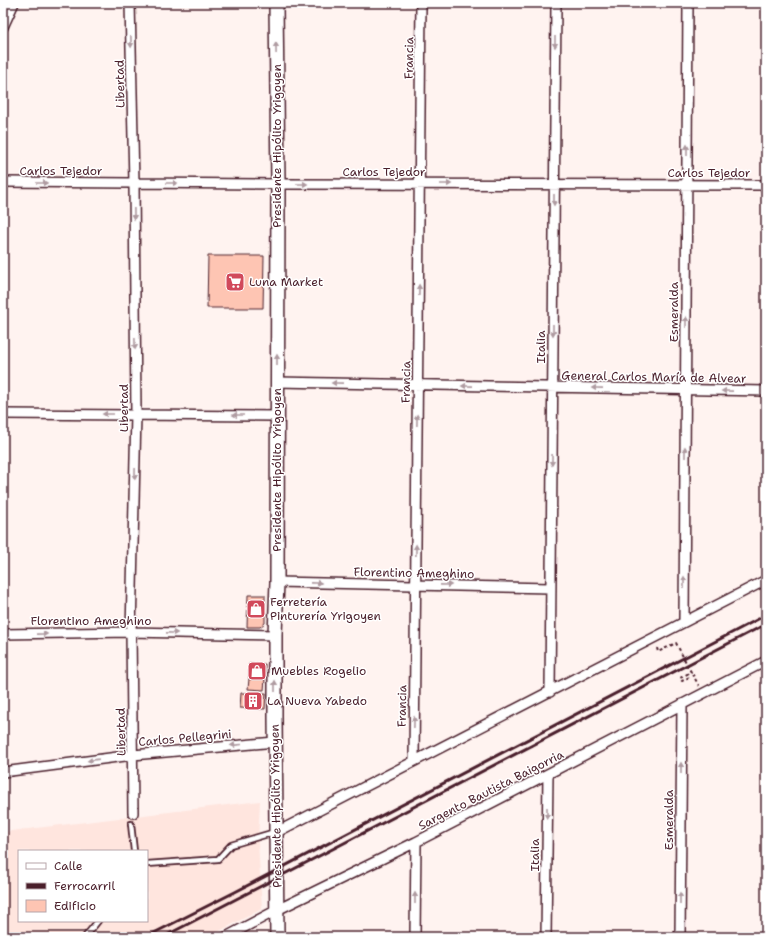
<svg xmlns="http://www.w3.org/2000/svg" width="769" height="940" viewBox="0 0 769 940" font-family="'Shantell Sans',sans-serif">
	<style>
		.built { fill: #ffe5de; fill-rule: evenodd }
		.building { fill: #fec5b3; stroke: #4a1f2b }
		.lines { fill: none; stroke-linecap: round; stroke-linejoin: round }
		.lane-casing { stroke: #4a1f2b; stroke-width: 8 }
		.street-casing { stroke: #4a1f2b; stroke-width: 12 }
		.secondary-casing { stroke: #4a1f2b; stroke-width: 16 }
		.path { stroke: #4a1f2b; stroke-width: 2; stroke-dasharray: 3 3; stroke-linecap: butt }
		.lane { stroke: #fff; stroke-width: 4.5 }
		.street { stroke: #fff; stroke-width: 9 }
		.secondary { stroke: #fff; stroke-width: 13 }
		.rail { stroke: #4a1f2b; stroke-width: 3 }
		.oneway { fill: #ae9aa0 }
		.labels { text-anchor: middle; stroke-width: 3; stroke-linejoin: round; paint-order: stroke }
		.street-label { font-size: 12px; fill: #4a1f2b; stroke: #fff }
		.poi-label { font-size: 12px; fill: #4a1f2b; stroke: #fff; text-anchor: start }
	</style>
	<rect width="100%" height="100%" fill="#fff3f0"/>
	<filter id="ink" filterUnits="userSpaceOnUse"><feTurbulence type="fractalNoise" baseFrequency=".025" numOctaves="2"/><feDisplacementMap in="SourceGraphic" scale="8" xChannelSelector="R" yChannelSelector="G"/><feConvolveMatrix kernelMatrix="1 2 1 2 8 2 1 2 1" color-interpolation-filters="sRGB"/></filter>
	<g filter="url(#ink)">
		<path class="built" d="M260,801L258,842L262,909L208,937H3V832ZM19,851H147V921H19Z"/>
		<path class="building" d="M208,256H264L263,308H207Z
			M248,595H265V623L260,627H247Z
			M249,664H265V679H249Z
			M249,679H265L264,690L248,689Z
			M241,693H266L265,709L240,708Z"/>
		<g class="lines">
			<g class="lane-casing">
				<path id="lane" d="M131,824L134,851
					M147,864L218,859L231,845L275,832
					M85,937L98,921"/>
			</g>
			<g class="street-casing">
				<path id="street" d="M130,3L134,183L136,414L131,632L133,813
					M3,27L14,3
					M3,182L278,184L766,185
					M277,382L766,391
					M3,414L277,416
					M277,582L550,588
					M684,621L688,3
					M3,634L131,632L275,635
					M550,692L556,3
					M414,761L421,3
					M3,772L133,755L275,742
					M277,832L766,580
					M226,937L277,910L416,842L766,661
					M415,937L416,842
					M546,937L548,774
					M680,937L682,704"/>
			</g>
			<g class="secondary-casing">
				<path id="secondary" d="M276,3L278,184L277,582L275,635V716L277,937"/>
			</g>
			<path class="path" d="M657,648L658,652L676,643L691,672L680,678L682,681L693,675L699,686"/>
			<use href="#lane" class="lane"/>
			<use href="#street" class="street"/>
			<use href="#secondary" class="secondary"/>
			<path class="rail" d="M146,937L235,892L766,615
				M163,937L766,624"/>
		</g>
		<defs><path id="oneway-solid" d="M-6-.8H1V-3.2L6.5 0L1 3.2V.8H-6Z"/></defs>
		<g class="oneway">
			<use href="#oneway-solid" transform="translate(131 42) rotate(89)"/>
			<use href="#oneway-solid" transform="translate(555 42) rotate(90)"/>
			<use href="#oneway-solid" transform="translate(276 48) rotate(-91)"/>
			<use href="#oneway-solid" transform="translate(687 150) rotate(-90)"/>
			<use href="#oneway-solid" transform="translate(42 183)"/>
			<use href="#oneway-solid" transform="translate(172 183)"/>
			<use href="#oneway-solid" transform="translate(302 184)"/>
			<use href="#oneway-solid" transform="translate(446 184)"/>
			<use href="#oneway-solid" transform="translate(554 200) rotate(90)"/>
			<use href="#oneway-solid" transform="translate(134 214) rotate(89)"/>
			<use href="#oneway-solid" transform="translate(419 290) rotate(-89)"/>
			<use href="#oneway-solid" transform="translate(686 322) rotate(-90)"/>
			<use href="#oneway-solid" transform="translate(553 330) rotate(90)"/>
			<use href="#oneway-solid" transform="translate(135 344) rotate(89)"/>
			<use href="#oneway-solid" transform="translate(277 360) rotate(-90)"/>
			<use href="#oneway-solid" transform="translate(337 383) rotate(-179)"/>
			<use href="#oneway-solid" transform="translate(467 386) rotate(-179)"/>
			<use href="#oneway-solid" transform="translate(597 388) rotate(-179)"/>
			<use href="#oneway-solid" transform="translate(727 391) rotate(-179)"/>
			<use href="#oneway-solid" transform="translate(108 414) rotate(-180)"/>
			<use href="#oneway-solid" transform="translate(238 415) rotate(-180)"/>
			<use href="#oneway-solid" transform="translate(417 420) rotate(-89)"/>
			<use href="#oneway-solid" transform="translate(685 452) rotate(-90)"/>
			<use href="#oneway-solid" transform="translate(552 460) rotate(91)"/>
			<use href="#oneway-solid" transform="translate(135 474) rotate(91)"/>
			<use href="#oneway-solid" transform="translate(416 550) rotate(-89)"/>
			<use href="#oneway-solid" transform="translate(684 582) rotate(-90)"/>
			<use href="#oneway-solid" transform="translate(316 583) rotate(1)"/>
			<use href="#oneway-solid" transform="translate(446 585) rotate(1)"/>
			<use href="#oneway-solid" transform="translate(172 633) rotate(1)"/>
			<use href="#oneway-solid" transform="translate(42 634) rotate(-1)"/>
			<use href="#oneway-solid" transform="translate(275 686) rotate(-90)"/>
			<use href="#oneway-solid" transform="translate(414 722) rotate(-89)"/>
			<use href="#oneway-solid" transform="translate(236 745) rotate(175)"/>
			<use href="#oneway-solid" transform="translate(93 760) rotate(172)"/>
			<use href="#oneway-solid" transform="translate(681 768) rotate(-90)"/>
			<use href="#oneway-solid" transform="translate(547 813) rotate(90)"/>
			<use href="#oneway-solid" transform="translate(415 898) rotate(-90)"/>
			<use href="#oneway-solid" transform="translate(680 898) rotate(-90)"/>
		</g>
	</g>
	<defs>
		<g id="supermarket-square" transform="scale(1)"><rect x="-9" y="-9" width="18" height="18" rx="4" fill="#d1495b" stroke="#fff"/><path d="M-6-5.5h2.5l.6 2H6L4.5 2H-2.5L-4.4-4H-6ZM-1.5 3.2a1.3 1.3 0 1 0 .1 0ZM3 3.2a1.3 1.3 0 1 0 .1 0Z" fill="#fff"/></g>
		<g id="shop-square" transform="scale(1)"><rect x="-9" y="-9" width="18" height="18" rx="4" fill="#d1495b" stroke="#fff"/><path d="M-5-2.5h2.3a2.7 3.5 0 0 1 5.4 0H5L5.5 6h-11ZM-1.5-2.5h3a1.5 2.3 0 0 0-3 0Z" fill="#fff"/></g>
		<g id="building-square" transform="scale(1)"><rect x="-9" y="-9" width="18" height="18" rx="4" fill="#d1495b" stroke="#fff"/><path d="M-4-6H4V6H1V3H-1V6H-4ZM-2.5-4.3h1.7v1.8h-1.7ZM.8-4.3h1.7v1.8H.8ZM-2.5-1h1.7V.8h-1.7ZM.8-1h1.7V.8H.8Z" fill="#fff"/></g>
	</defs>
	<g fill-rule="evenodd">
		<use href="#supermarket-square" x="235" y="282"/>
		<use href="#shop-square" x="256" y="609"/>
		<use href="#shop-square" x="257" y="671"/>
		<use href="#building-square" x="253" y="701"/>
	</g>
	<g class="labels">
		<g class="street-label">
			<text transform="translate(409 58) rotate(-89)" y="4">Francia</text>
			<text transform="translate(120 84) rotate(-91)" y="4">Libertad</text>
			<text transform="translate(277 146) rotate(-90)" y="4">Presidente Hipólito Yrigoyen</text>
			<text x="61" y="175">Carlos Tejedor</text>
			<text x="384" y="176">Carlos Tejedor</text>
			<text x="709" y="177">Carlos Tejedor</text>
			<text transform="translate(674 312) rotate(-90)" y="4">Esmeralda</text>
			<text transform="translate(541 347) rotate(-90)" y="4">Italia</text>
			<text transform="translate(654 377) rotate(1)" y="4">General Carlos María de Alvear</text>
			<text transform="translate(406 382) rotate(-89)" y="4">Francia</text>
			<text transform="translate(124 408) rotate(-90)" y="4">Libertad</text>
			<text transform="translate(277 470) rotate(-90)" y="4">Presidente Hipólito Yrigoyen</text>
			<text transform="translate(414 573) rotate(1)" y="4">Florentino Ameghino</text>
			<text x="91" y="625">Florentino Ameghino</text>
			<text transform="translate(402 706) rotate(-89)" y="4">Francia</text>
			<text transform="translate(121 732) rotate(-91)" y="4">Libertad</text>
			<text transform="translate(185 738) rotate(-5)" y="4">Carlos Pellegrini</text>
			<text transform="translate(491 790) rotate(-27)" y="4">Sargento Bautista Baigorria</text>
			<text transform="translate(276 806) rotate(-91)" y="4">Presidente Hipólito Yrigoyen</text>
			<text transform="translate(669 820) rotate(-90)" y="4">Esmeralda</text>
			<text transform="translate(535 855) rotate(-90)" y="4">Italia</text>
		</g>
		<g class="poi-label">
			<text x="249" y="286">Luna Market</text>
			<text x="270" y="606">Ferretería<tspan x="270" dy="14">Pinturería Yrigoyen</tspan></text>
			<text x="271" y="675">Muebles Rogelio</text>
			<text x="267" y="705">La Nueva Yabedo</text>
		</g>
	</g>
	<rect width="769" height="940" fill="none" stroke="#fff" stroke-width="16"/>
	<rect x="8" y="8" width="753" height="924" fill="none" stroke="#4a1f2b" stroke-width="1.5" filter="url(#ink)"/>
	<rect x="18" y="850" width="130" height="72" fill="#ffffff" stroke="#b7a5aa"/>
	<rect x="26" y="863" width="20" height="6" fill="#ffffff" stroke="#b7a5aa"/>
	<text x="54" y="870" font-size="12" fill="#4a1f2b">Calle</text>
	<rect x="26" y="883" width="20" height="6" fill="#4a1f2b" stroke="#b7a5aa"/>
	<text x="54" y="890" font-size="12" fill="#4a1f2b">Ferrocarril</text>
	<rect x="26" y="900" width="20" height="12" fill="#fec5b3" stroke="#b7a5aa"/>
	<text x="54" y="910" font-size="12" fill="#4a1f2b">Edificio</text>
</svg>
